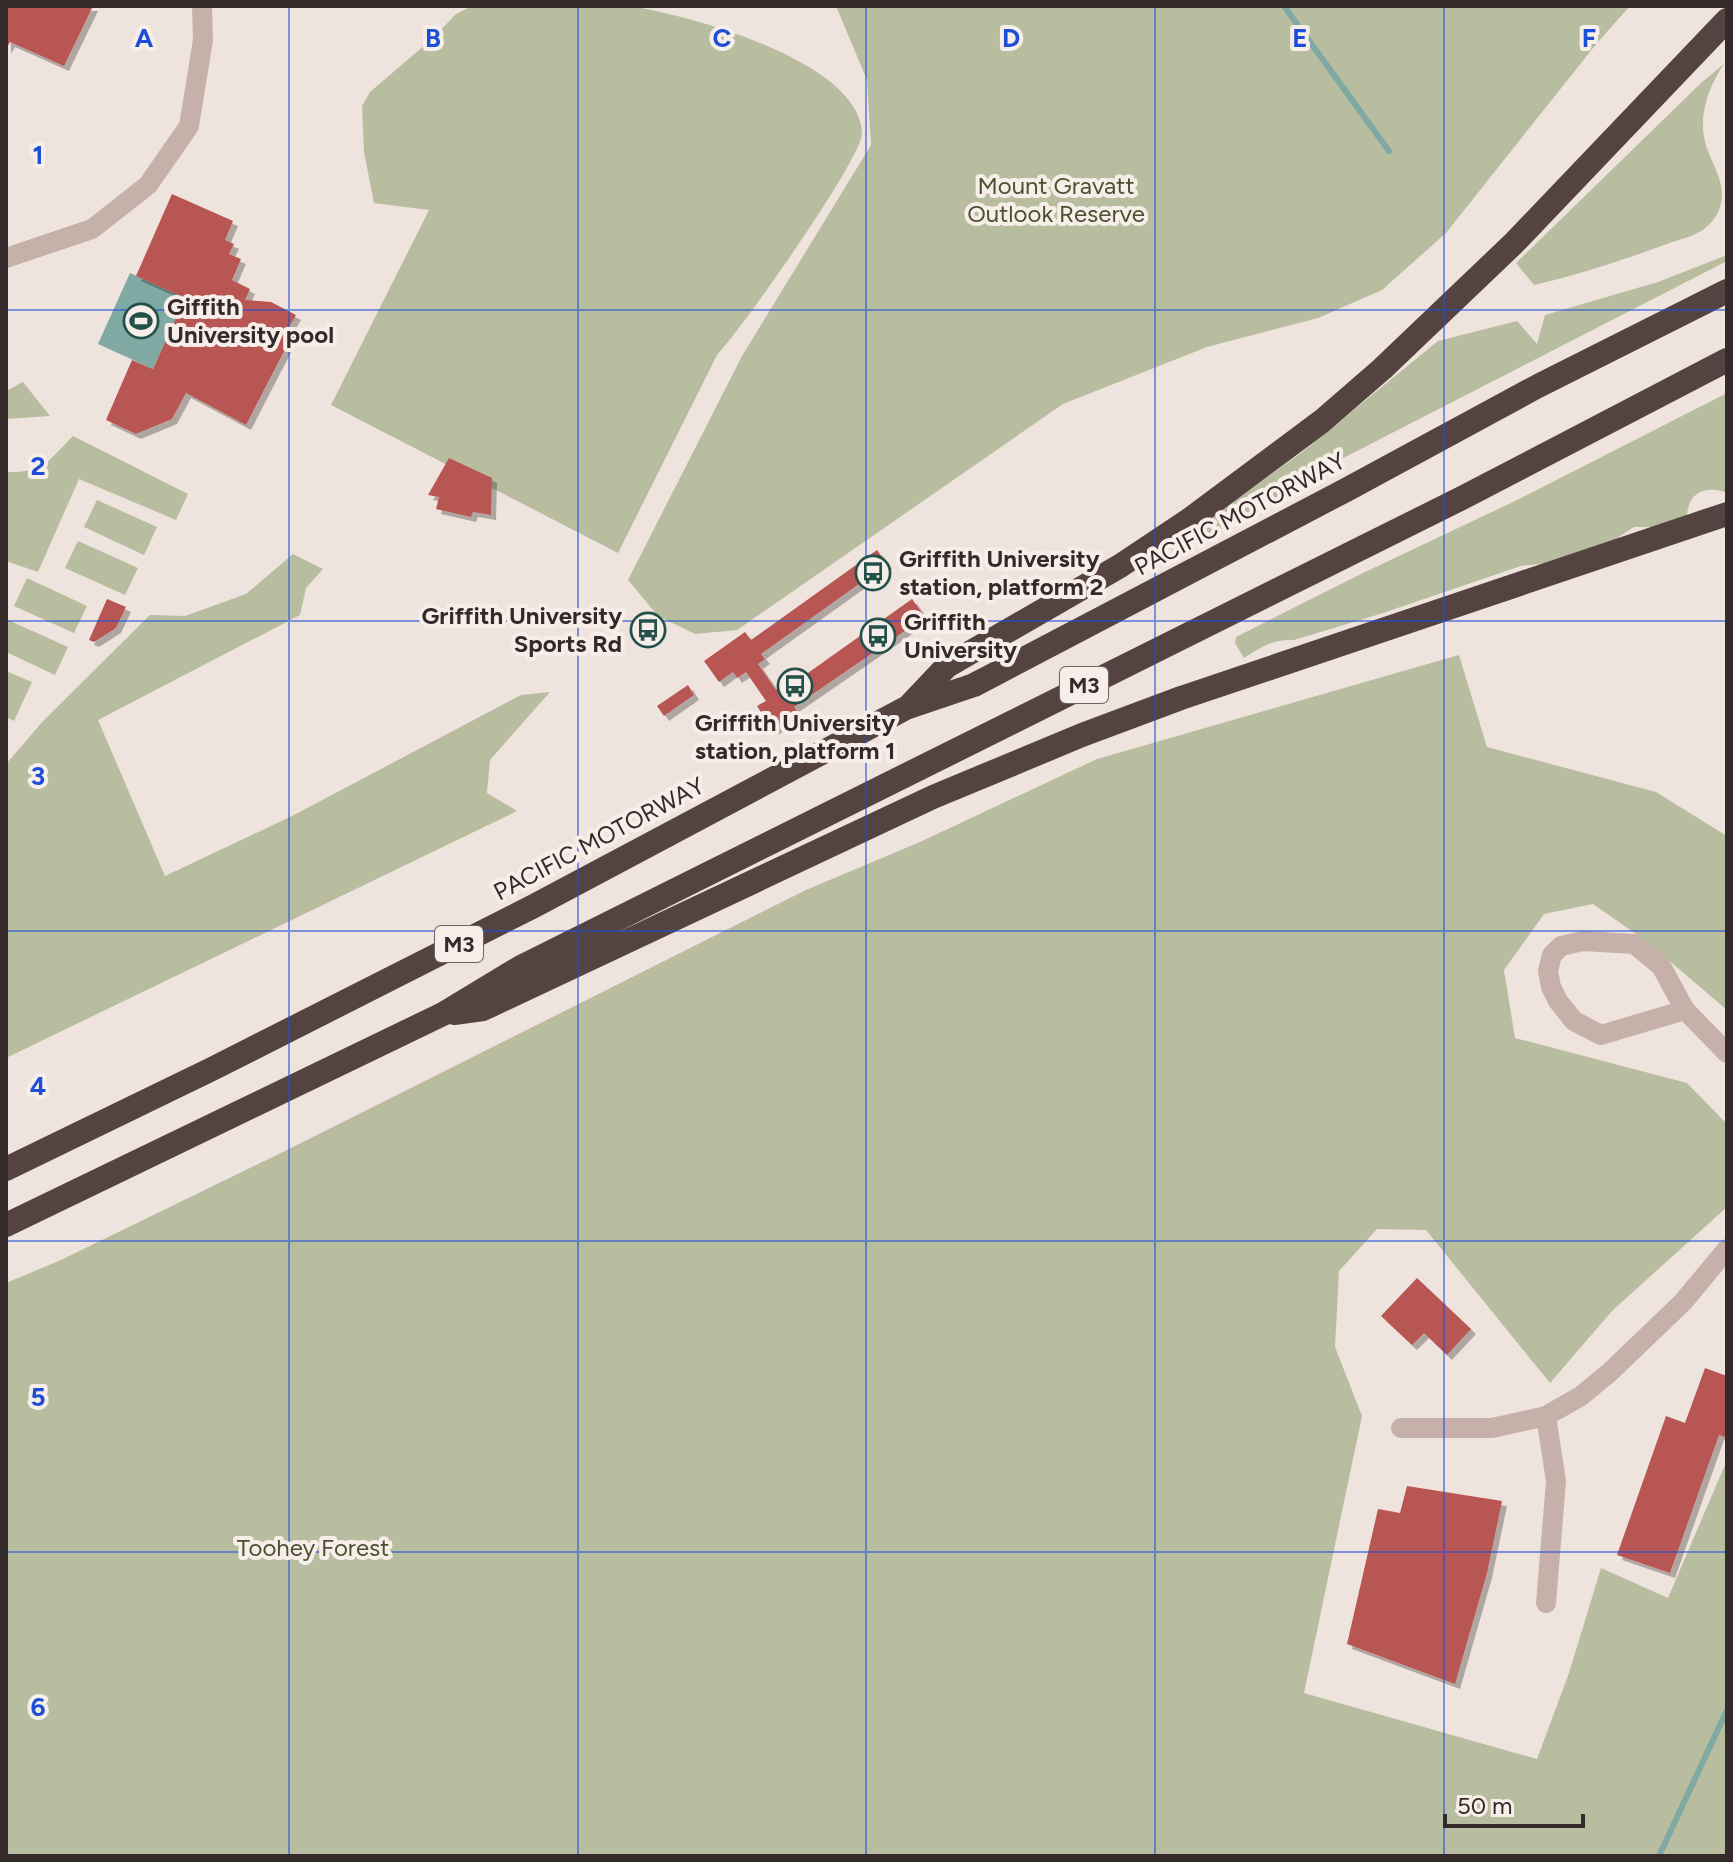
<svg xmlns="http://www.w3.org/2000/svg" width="1733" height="1862" viewBox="0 0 1733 1862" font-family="Figtree,sans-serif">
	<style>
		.green { fill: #b9bd9f }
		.water { fill: #7fa9a2 }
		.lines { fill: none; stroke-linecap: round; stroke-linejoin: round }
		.stream { stroke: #7fa9a2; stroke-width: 6 }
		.building { fill: #b85652; filter: url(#shadow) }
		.minor { stroke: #c6b1aa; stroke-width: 20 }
		.highway { stroke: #544341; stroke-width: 24 }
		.grid { fill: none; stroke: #1d4ed8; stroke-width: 2; stroke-opacity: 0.55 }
		.labels { text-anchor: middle; stroke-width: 8; stroke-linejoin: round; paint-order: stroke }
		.shield { fill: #f7eee9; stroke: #6e6563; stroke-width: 2 }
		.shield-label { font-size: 22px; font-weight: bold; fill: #342a29 }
		.park-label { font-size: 24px; fill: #4b5030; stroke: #f7eee9 }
		.poi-label { font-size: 24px; font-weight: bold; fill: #342a29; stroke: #f7eee9; text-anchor: start }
		.street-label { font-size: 24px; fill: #342a29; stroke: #f7eee9 }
		.grid-label { font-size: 26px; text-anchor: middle; font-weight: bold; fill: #1d4ed8; stroke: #f7eee9; stroke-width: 8; stroke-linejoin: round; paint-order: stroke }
	</style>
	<defs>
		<filter id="shadow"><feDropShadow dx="5" dy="5" stdDeviation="0" flood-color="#0004"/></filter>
	</defs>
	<rect width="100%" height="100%" fill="#efe3dd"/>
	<path class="green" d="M472,6C509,6 545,6 581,6C597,6 614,4 630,6C688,15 860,61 862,133C863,158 740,331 717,355L618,553L331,405L429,210L374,203L364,152L362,106L370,92L433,38L456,14Z
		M836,6H1630L1597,43L1446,233L1382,290L1318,318L1207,347L1063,404L737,630L695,634L658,616L628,580L742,356L871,145L867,80Z
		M1724,64C1707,89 1696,121 1708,151C1713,164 1721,178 1722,192C1723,206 1716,220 1704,229C1693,237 1677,240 1664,245C1621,261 1578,275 1534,285L1516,263L1702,82Z
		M1727,255V261L1314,473L1241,521L1200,538L1175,555L1170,547L1301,453L1438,341L1517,321L1537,344L1545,315L1658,282Z
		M23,382L50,416L6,419V391Z
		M1727,393V493C1706,485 1688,492 1687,516L1654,527H1634L1611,542L1547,563L1521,566L1380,614L1294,640C1272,639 1262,647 1244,658L1235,643L1236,637L1361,574L1515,501Z
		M73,436L188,494L176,520L79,479L38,572L6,561V472C44,473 48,461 73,436Z
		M97,500L157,527L144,555L84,527Z
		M78,541L138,568L125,595L65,568Z
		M293,554L323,569L306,588L300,615L98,720L165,876L292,816L521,695L550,692L490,760L487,793L517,811L6,1058V764L44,720L150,615L185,616L246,594Z
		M27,578L87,606L74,633L14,606Z
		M8,620L68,647L55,675L6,652Z
		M1459,655L1487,747L1656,792L1727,836V1010L1646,941L1593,904L1544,914L1504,970L1515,1038L1687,1083L1727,1124V1207L1612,1311L1550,1383L1426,1230L1377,1229L1339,1271L1335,1347L1362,1416L1304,1693L1537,1759L1569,1673L1601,1568L1668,1598L1727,1460V1856H6V1283L61,1260L285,1151L806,890L920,842L1097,759Z
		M6,671L32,682L14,721L6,717Z"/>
	<path class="water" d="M130,273L185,298L153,369L98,344Z"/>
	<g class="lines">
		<path class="stream" d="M1284,6L1389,151
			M1659,1856L1727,1710"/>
	</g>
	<path class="building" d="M6,6H93L64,66L10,42L6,49Z
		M172,194L233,221L225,240L234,244L229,254L241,259L232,280L250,289L245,300L271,302L296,315L289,327L295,330L246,425L186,393L172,419L136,434L106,420L132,360L153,369L185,298L136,276Z
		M449,458L492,478L491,515L473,512L471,517L436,509L439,497L428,495Z
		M877,550L887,564L761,654L765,659L758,664L776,690L782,687L784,690L912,599L925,617L794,707L798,713L773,730L757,706L766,701L746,672L737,678L733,672L719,682L704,661L745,632L751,640Z
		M107,599L126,607L116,628L94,642L89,640Z
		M688,685L694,695L664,716L657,706Z
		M1417,1278L1471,1329L1447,1355L1424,1333L1412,1345L1381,1316Z
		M1705,1368L1727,1376V1438L1719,1435L1670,1573L1617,1555L1666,1416L1685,1423Z
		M1407,1486L1502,1501L1487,1573L1455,1684L1347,1644L1378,1509L1400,1513Z"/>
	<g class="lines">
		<path class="minor" d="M6,258L92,229L148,185L189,126L203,40L202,6
			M1685,1010L1601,1035L1574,1021L1558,1001L1551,987L1548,971L1552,955L1561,946L1583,941L1634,944L1661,966L1685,1010L1727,1053
			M1546,1416L1556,1481L1546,1603
			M1401,1428H1492L1546,1416L1581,1396L1610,1372L1683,1302L1727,1249"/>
		<path class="highway" d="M911,704L947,666L1120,566L1189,520L1322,421L1382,369L1514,243L1727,20
			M454,1013L483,1009L933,797L1082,735L1181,698L1727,514
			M6,1169L212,1069L534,906L906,708L974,685L1346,490L1538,386L1727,291
			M6,1225L443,1014L521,967L1462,498L1727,360"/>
	</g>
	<path class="grid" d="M289,6V1856M578,6V1856M866,6V1856M1155,6V1856M1444,6V1856M6,310H1727M6,621H1727M6,931H1727M6,1241H1727M6,1552H1727"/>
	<defs>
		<g id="stadium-ring" transform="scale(1.8)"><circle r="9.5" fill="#f7eee9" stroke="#23514a" stroke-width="1.5"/><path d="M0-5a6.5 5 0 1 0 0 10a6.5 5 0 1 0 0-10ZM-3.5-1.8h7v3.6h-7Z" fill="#23514a"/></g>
		<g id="bus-ring" transform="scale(1.8)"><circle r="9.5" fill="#f7eee9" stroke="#23514a" stroke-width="1.5"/><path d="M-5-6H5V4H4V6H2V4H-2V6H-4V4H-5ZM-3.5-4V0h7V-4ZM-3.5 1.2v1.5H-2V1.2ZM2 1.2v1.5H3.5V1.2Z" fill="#23514a"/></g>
	</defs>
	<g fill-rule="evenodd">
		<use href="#stadium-ring" x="141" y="321"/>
		<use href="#bus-ring" x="873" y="573"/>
		<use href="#bus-ring" x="648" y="630"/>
		<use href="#bus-ring" x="878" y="636"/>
		<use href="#bus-ring" x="795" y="686"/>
	</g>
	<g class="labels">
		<g class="shield">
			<rect x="1060" y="667" width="48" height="36" rx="6"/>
			<rect x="435" y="926" width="48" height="36" rx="6"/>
		</g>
		<g class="shield-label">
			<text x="1084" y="693">M3</text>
			<text x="459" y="952">M3</text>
		</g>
		<g class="park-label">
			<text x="1056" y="194">Mount Gravatt<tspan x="1056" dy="28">Outlook Reserve</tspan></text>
			<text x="313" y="1556">Toohey Forest</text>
		</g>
		<g class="poi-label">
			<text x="167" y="315">Giffith<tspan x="167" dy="28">University pool</tspan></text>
			<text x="899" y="567">Griffith University<tspan x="899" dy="28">station, platform 2</tspan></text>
			<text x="622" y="624" text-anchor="end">Griffith University<tspan x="622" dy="28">Sports Rd</tspan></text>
			<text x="904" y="630">Griffith<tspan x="904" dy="28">University</tspan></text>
			<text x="795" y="731" text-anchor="middle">Griffith University<tspan x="795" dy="28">station, platform 1</tspan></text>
		</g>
		<g class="street-label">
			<text transform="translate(1240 514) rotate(-28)" y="8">PACIFIC MOTORWAY</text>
			<text transform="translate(599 839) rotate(-28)" y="8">PACIFIC MOTORWAY</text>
		</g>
	</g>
	<g class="grid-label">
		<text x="144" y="47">A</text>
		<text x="433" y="47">B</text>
		<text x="722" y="47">C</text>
		<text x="1011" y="47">D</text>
		<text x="1300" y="47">E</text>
		<text x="1589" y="47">F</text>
		<text x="38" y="164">1</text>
		<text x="38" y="475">2</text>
		<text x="38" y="785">3</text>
		<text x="38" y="1095">4</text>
		<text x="38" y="1406">5</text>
		<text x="38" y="1716">6</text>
	</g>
	<rect width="1733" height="1862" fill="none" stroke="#342a29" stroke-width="16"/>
	<path d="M1445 1814v12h138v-12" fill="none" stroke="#342a29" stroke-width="4"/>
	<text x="1457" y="1814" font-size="24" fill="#342a29" stroke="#f7eee9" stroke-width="6" paint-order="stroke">50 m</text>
</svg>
